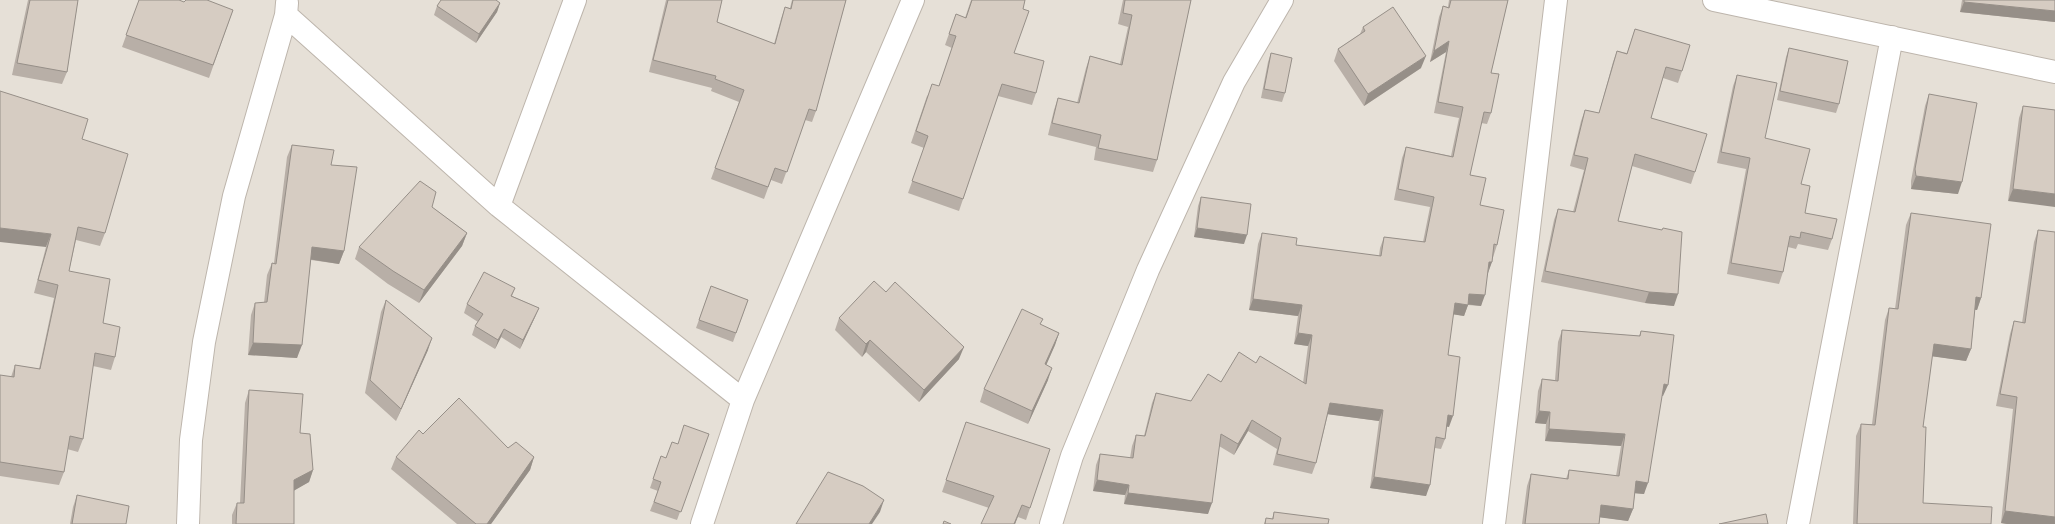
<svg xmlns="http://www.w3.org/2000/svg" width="2055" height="524" viewBox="0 0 2055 524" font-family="Inter,sans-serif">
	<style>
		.residential { fill: #e6e0d7 }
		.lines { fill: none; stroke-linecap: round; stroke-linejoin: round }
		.minor-casing { stroke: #bdb5ac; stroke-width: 24 }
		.minor { stroke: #fff; stroke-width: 22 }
		.wall { fill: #b8afa7 }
		.shaded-wall { fill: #968f88 }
		.building { fill: #d6ccc2; stroke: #968f88 }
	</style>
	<rect width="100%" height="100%" fill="#f3efe9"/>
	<path class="residential" d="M0,0H2055V524H0Z"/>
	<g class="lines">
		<g class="minor-casing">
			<path id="minor" d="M1714,0L2055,72
				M286,15L499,206L743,400
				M499,206L575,0
				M188,524L191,440L204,342L234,196L286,15L287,3
				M702,524L743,400L913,0
				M1051,524L1072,456L1148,270L1234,82L1282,0
				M1494,524L1556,0
				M1798,524L1892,37"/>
		</g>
		<use href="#minor" class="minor"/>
	</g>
	<path class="wall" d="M28,0H78L67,72L62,84L12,75Z
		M139,0L184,2L233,10L209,78L122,47Z
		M666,0H722L717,22L774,44L781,19L785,7L790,8L792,0H846L816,111L812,122L805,120L782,184L771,180L764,199L711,179L739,102L711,91L712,88L649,72Z
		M971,0H1025L1023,9L1014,53L1036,93L1032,105L998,96L959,211L908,193L924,148L911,143L927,96L939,86L952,48L945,45L956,14L965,18Z
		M1123,0H1191L1157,160L1153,172L1094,160L1096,147L1048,135L1054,110L1058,98L1077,103L1086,68L1090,56L1120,64L1128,27L1118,24Z
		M1449,0H1508L1491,73V113L1487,124L1481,123L1470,175L1480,205L1497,245L1488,273L1481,306L1468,305L1464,316L1453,314L1448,355L1449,427L1447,426L1445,439L1441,449L1435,448L1426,496L1370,488L1379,421L1328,414L1316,463L1312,474L1273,465L1277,449L1248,431L1234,455L1219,446L1208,514L1124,504L1125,495L1093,491L1096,465L1100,454L1130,458L1132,446L1136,435L1144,436L1152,403L1156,393L1191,401L1221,382L1256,363L1303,383L1308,346L1294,344L1298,316L1249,310L1258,244L1262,233L1296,245L1379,256L1380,248L1384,237L1423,242L1430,207L1394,200L1402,158L1406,147L1451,156L1459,118L1434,113L1446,52L1430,62L1439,17L1443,6L1448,7Z
		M1962,0H2055V22L1960,12Z
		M500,3L497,12L476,43L434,15L437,6Z
		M1363,27L1421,68L1364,106L1334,61L1338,49L1360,34Z
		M1635,29L1682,71L1678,83L1663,78L1651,118L1695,172L1691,184L1632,166L1618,221L1674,306L1645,303L1541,282L1554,220L1558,209L1573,212L1584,170L1570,166L1581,121L1585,110L1599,113L1613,62L1617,51L1627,53Z
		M1789,48L1839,104L1836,113L1777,100L1786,57Z
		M1271,53L1285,93L1282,102L1261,98L1268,62Z
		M1737,75L1765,138L1801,184L1805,213L1832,239L1828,250L1798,244L1796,249L1788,247L1783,272L1779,284L1727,274L1746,169L1717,163L1733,86Z
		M1929,94L1958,194L1911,189V181L1925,106Z
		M2023,106L2055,110L2008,201L2019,118Z
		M82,139L105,233L100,246L76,240L69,271L103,323L115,357L111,370L93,366L83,439L78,452L67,449L64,472L59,485L0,476V375L11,377L15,365L39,369L54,298L34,293L46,247Z
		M292,145L331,165L344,251L339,264L311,260L297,358L248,355L251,315L255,303H264L267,275L272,263H274L287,157Z
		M1201,197L1244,244L1194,237L1198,206Z
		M432,207L467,233L462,246L419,303L388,284L355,259L359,247Z
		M1911,213L1981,298L1977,310H1975L1971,349L1966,361L1932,356L1923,427V503L1991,524H1853L1856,436L1861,424H1872L1885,320L1889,308L1895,309L1906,225Z
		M2038,230L2055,524H2007L2001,523L2013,409L1996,406L2010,334L2014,321L2022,323L2034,242Z
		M711,286L748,300L733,342L696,328Z
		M515,288L512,296L539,308L535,317L520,349L501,337L495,349L472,335L475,326L478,322L464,313L467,304Z
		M886,292L959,359L919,402L866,352L862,357L835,330L839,318Z
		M386,300L428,350L396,421L365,393L381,312Z
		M1041,325L1059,333L1055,345L1046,365L1048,380L1028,424L980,402L984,389Z
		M1562,330L1639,336L1641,331L1663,396H1662L1644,494L1635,493L1633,509L1628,521L1600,517L1599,524H1522L1527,486L1531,474L1566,479L1569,470L1616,476L1621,446L1545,441L1546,424L1535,423L1538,391L1542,379L1555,380L1558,342Z
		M249,390L300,433L313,470L309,482L294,490V524H232V515L237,503H240L245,403Z
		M966,422L1030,508L1026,520L1018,517L1015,524H981L989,508L942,492Z
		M423,434L508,448L534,457L530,470L491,524H457L391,469L396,457Z
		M709,434L677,520L650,511L658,491L650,488L661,456L666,458L678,444Z
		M77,495L126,524H70L73,507Z
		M1274,512L1328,524H1264L1266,518L1272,519Z"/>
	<path class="shaded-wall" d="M1964,2L2055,11V22L1960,12Z
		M500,3L497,12L476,43L479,34Z
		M1449,41L1446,52L1430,62L1434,51Z
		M1426,56L1421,68L1364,106L1368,94Z
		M1916,176L1962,182L1958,194L1911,189Z
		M2013,189L2055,194V207L2008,201Z
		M0,228L51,234L46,247L0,242Z
		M1197,228L1247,235L1244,244L1194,237Z
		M467,233L462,246L419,303L424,290Z
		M312,247L344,251L339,264L308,259Z
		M1489,262H1492L1488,273Z
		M1649,292L1678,294L1674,306L1645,303Z
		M1469,294L1485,295L1481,306L1465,304Z
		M1976,297L1981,298L1977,310L1972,309Z
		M1253,299L1302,305L1298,316L1249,310Z
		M1455,303L1468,305L1464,316L1451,314Z
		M539,308L535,317L520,349L523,340Z
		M504,329L501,337L495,349L498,340Z
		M1059,333L1055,345L1041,377L1045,364Z
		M1298,333L1312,335L1308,346L1294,344Z
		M432,338L428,350L396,421L401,409Z
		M870,340L866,352L862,357L866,344Z
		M253,343L302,345L297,358L248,355Z
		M1934,344L1971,349L1966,361L1930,356Z
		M964,347L959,359L919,402L924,390Z
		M1052,368L1048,380L1028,424L1032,411Z
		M1664,384L1668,385L1663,396H1660Z
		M1330,403L1383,410L1379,421L1326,414Z
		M1539,411L1550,412L1546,424L1535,423Z
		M1448,415L1453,416L1449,427L1444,426Z
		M1252,420L1248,431L1234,455L1238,444Z
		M1549,429L1625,434L1621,446L1545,441Z
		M534,457L530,470L491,524H487Z
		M313,470L309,482L290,493L294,480Z
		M1374,477L1430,485L1426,496L1370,488Z
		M1097,480L1129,485L1125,495L1093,491Z
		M1636,481L1648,483L1644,494L1632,493Z
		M1128,493L1212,503L1208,514L1124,504Z
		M884,500L880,512L872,524H869Z
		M1022,505L1015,524H1014Z
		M1601,505L1633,509L1628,521L1597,517Z
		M2005,511L2055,517V524H2007L2001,523Z"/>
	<path class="building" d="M30,0H78L67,72L17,63Z
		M139,0H179L184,2L186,0H207L233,10L213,65L126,35Z
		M441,0H496L500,3L479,34L437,6Z
		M668,0H722L717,22L775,44L785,7L791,9L793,0H846L816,111L809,109L787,172L775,168L768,187L715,168L744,90L715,79L716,76L653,60Z
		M972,0H1025L1023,9L1029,11L1014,53L1044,61L1036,93L1002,84L963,199L912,181L928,136L916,131L932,84L939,86L956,36L949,34L956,14L966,18Z
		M1125,0H1191L1157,160L1098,148L1101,135L1052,123L1058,98L1079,103L1090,56L1122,65L1132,15L1123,13Z
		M1451,0H1508L1491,73L1499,74L1491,113L1484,112L1470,175L1486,178L1480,205L1504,210L1497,245L1494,244L1492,262H1489L1485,295L1469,294L1468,305L1455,303L1448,355L1460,357L1453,416L1448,415L1445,439L1436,437L1430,485L1374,477L1383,410L1330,403L1316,463L1277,454L1281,438L1252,420L1238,444L1221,434L1212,503L1128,493L1129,485L1097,480L1100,454L1133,458L1136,435L1145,436L1156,393L1191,401L1208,374L1221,382L1239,352L1256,363L1260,356L1306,384L1312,335L1298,333L1302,305L1253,299L1262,233L1297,238L1296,245L1381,256L1384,237L1425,242L1434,197L1398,189L1406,147L1453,157L1463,107L1438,102L1449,41L1434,51L1443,6L1449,8Z
		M1964,0H2055V11L1964,2Z
		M1393,7L1426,56L1368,94L1338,49L1365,31L1363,27Z
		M1635,29L1690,45L1682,71L1666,67L1651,118L1707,134L1695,172L1635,154L1618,221L1662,230L1663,228L1682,232L1678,294L1649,292L1545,271L1558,209L1575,212L1588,158L1574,155L1585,110L1599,113L1617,51L1627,54Z
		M1789,48L1848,61L1839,104L1780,91Z
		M1271,53L1292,58L1285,93L1264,89Z
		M1737,75L1777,83L1765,138L1810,149L1801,184L1810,186L1805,213L1837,219L1832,239L1801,232L1800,238L1790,236L1783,272L1731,263L1750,158L1721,152Z
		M0,91L88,119L82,139L128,154L105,233L78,227L69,271L110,279L103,323L120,327L115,357L95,353L83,439L70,436L64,472L0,462V375L14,377L15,365L40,369L58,285L38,280L51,234L0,228Z
		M1929,94L1977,103L1962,182L1916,176L1915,169Z
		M2023,106L2055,110V194L2013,189Z
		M292,145L334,150L331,165L357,167L344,251L312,247L302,345L253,343L255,303L267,302L272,263L276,264Z
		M420,181L436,192L432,207L467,233L424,290L393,271L359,247Z
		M1201,197L1251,204L1247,235L1197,228Z
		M1911,213L1991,224L1981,298L1976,297L1971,349L1934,344L1923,427H1926L1923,503L1992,507L1991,524H1857L1861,424L1875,425L1889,308L1898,309Z
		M2038,230L2055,232V517L2005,511L2017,397L2000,394L2014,321L2025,323Z
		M484,272L515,288L511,296L539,308L523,340L504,329L498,340L475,326L483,314L467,304Z
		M874,281L886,292L895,282L964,347L924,390L870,340L866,344L839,318Z
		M711,286L748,300L736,333L699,320Z
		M386,300L432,338L401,409L370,380Z
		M1022,309L1043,319L1040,324L1059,333L1045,364L1052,368L1032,411L984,389Z
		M1562,330L1640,336L1641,331L1674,335L1668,385L1664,384L1648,483L1636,481L1633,509L1601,505L1599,524H1525L1531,474L1568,479L1569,470L1619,476L1625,434L1549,429L1550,412L1539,411L1542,379L1558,381Z
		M249,390L303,394L300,433L310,434L313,470L294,480V524H236L237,503H244Z
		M459,398L508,448L516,442L534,457L487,524H476L396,457L419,430L423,434Z
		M966,422L1050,449L1030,508L1022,505L1014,524H981L994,496L946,480Z
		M684,425L709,434L681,512L654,502L661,482L653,479L661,456L666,458L672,442L678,444Z
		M828,472L863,486L884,500L869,524H796Z
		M77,495L129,506L126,524H72Z
		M1274,512L1329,519L1328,524H1265L1266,518L1273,519Z
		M1766,514L1768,524H1719Z
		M944,521L951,524H943Z"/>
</svg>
